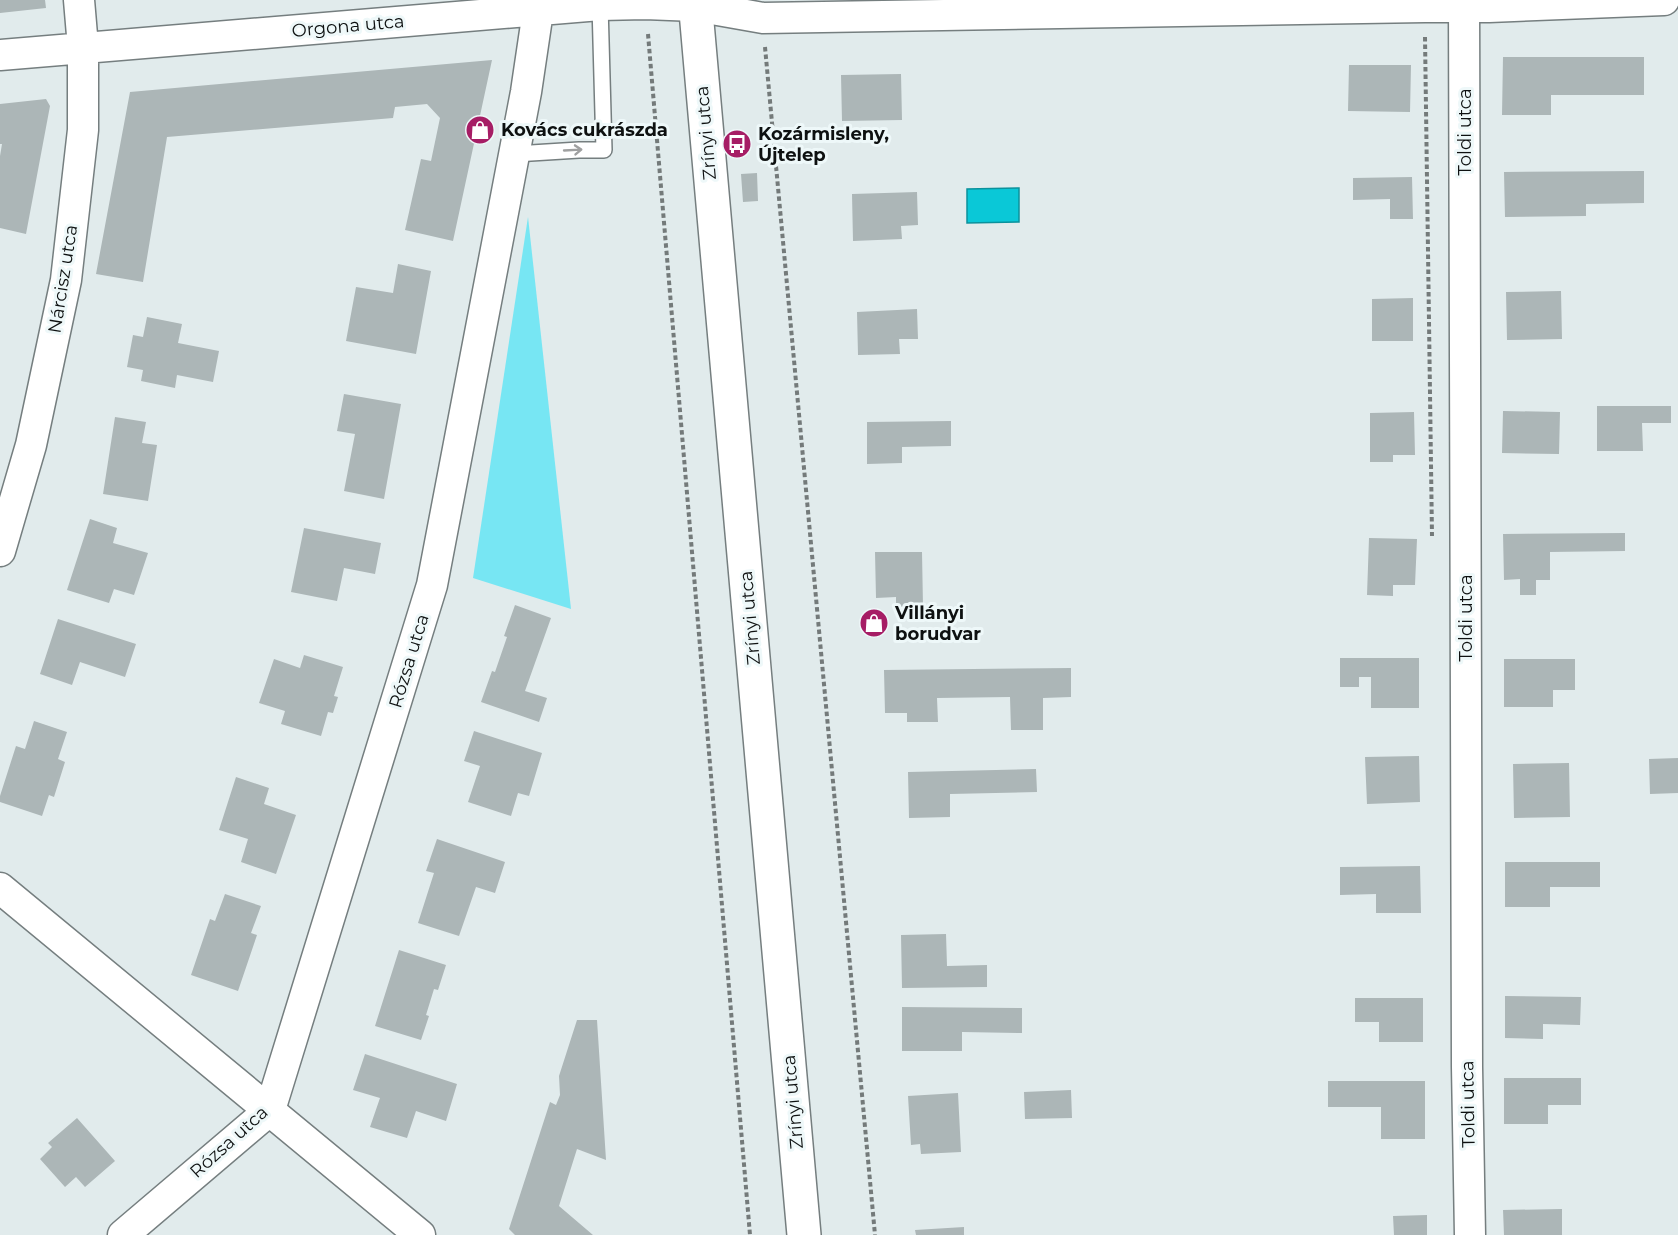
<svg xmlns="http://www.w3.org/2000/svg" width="1678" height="1235" viewBox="0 0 1678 1235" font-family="Montserrat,sans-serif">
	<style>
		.green { fill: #77e6f3 }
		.water { fill: #0ac8d7; stroke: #0b919c; stroke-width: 1.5 }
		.building { fill: #acb6b7 }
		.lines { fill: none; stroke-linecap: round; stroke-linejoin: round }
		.lane-casing { stroke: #757e7f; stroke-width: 18 }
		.street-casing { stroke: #757e7f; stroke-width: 33 }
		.secondary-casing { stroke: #757e7f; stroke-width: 36 }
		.path { stroke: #747a7a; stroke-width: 4; stroke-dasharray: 4.5 3; stroke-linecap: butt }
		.lane { stroke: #fff; stroke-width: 15 }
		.street { stroke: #fff; stroke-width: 30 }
		.secondary { stroke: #fff; stroke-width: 33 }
		.oneway { stroke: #9fa0a0 }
		.labels { text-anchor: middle; stroke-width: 6; stroke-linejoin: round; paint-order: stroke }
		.street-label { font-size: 18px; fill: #0e1111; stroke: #eef8f9 }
		.poi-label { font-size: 18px; font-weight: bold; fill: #0e1111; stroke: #eef8f9; text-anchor: start }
	</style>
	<rect width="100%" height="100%" fill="#e1ebec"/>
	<path class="green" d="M528,217L571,609L473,578Z"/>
	<path class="water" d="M1019,188V222L967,223V189Z"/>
	<path class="building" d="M0,0H45L46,8L0,13Z
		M1503,57H1644V95H1551V115H1502Z
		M492,60L453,241L405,230L421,159L431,161L440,118L427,104L395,107L393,118L167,137L143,282L96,274L130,92Z
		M1349,65H1411L1410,112L1348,111Z
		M901,74L902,120L842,121L841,75Z
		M46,99L50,106L26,234L0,228V156L2,144H0V104Z
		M1644,171V203L1586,204V216L1505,217L1504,172Z
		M757,173L758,201L743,202L741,174Z
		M1412,177L1413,219H1390V199L1353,200V178Z
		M917,192L918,225L901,226L902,239L853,241L852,194Z
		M398,264L431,271L416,354L346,341L356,287L393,293Z
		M1561,291L1562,339L1507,340L1506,292Z
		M1413,298V341H1372V299Z
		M917,309L918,339H899L900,354L858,355L857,312Z
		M147,317L182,324L178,343L219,351L213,382L177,375L175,388L141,381L143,370L127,367L133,335L143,337Z
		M344,394L401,404L384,499L344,491L355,434L337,431Z
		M1597,406H1671V423H1642L1643,451H1597Z
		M1503,411L1560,412L1559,454L1502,453Z
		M1414,412L1415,455H1393V462H1370V413Z
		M115,417L146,422L142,443L157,445L148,501L103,494Z
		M951,421V446L902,447V463L867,464V422Z
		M90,519L117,528L113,543L148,553L134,595L114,589L109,603L67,590Z
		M304,528L381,543L375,574L344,568L337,601L291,592Z
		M1625,533V551L1550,552V580H1536V595H1520V579L1504,580L1503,534Z
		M1369,538L1417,539L1415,585H1393V596L1367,595Z
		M875,552H922L923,607H896V597L876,598Z
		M515,605L551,618L525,691L547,698L539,722L481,702L492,671L495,672L507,637L504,636Z
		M58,619L136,644L125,677L80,662L72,685L40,674Z
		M304,655L343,667L334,696L338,697L333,713L328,712L321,736L281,724L285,711L259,703L274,659L300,668Z
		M1340,658H1419V708H1371V677H1359V687H1340Z
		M1504,659H1575V690H1553V707H1504Z
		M1071,668V697L1043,698V730H1011L1010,697L937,698L938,722H907V713H885L884,670Z
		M34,721L67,732L58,759L65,762L54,797L49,795L42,816L0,802V796L16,746L25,749Z
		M474,731L542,753L529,796L518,793L511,816L468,802L480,766L464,761Z
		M1419,756L1420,802L1367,804L1365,757Z
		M1678,758V793L1650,794L1649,759Z
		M1569,763L1570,817L1514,818L1513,764Z
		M1036,769L1037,792L950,794V817L909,818L908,772Z
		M236,777L269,788L264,804L296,815L276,874L241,862L248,839L219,830Z
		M437,839L505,862L495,893L476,887L459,936L418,923L434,873L426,871Z
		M1505,862H1600V887H1550V907H1505Z
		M1420,866L1421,913H1376V894L1340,895V867Z
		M225,894L261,906L251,933L257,935L238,991L191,975L210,919L215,921Z
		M946,934L947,966L987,965V987L902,988L901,935Z
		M399,950L446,965L438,990L434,989L426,1015L429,1016L421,1040L375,1026Z
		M1505,996L1581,997L1580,1025L1543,1024V1039L1505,1038Z
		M1355,998H1423V1042H1379V1022H1355Z
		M902,1007L1022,1008V1033L962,1032V1051H902Z
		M577,1020H597L606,1160L577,1149L559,1206L593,1235H515L509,1229L550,1102L556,1105L560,1095L559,1076Z
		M365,1054L457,1084L446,1121L416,1111L407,1138L370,1127L380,1098L353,1090Z
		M1504,1078H1581V1105H1548V1124H1504Z
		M1328,1081H1425V1139H1381V1107H1328Z
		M1071,1090L1072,1118L1025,1119L1024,1092Z
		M958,1093L961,1152L921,1154L920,1144L911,1145L908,1096Z
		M77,1118L115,1161L85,1187L76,1177L65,1187L40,1159L52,1147L48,1143Z
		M1562,1209V1235H1504L1503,1210Z
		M1427,1215V1235H1394L1393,1216Z
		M964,1227V1235H916L915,1230Z"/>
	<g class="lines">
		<g class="lane-casing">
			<path id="lane" d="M515,154L579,150H604L600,5"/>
		</g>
		<g class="street-casing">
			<path id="street" d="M1464,0L1467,1067L1470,1235
				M0,55L600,5L645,4L695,6L763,18L1425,7H1489L1664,0
				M0,551L31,445L66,280L83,130V47L79,0
				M0,888L420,1235
				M123,1235L270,1110L432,585L526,92L538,11"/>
		</g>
		<g class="secondary-casing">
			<path id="secondary" d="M695,0L804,1235"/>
		</g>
		<path class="path" d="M648,34L750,1235
			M1425,37L1432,536
			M765,47L875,1235"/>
		<use href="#lane" class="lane"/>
		<use href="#street" class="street"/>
		<use href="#secondary" class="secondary"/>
	</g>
	<defs><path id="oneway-shaft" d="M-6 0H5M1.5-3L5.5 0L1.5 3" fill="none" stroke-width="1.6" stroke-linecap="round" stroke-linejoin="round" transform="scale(1.5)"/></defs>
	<use class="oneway" href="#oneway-shaft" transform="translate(573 150) rotate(-3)"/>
	<defs>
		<g id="shop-disc" transform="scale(1.5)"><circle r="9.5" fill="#a61d65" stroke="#eef8f9"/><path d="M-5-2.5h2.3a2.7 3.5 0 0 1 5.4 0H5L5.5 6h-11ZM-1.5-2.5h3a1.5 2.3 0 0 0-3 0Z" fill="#fff"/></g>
		<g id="bus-disc" transform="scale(1.5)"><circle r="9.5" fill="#a61d65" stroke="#eef8f9"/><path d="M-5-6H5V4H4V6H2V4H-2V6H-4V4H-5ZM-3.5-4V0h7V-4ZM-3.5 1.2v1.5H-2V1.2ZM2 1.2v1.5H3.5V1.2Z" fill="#fff"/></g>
	</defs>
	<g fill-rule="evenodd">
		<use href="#shop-disc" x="480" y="130"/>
		<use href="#bus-disc" x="737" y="144"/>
		<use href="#shop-disc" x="874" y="623"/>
	</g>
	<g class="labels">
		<g class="street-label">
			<text transform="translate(348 26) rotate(-5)" y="6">Orgona utca</text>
			<text transform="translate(1465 132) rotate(-90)" y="6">Toldi utca</text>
			<text transform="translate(706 133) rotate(-95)" y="6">Zrínyi utca</text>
			<text transform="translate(63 279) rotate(-81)" y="6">Nárcisz utca</text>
			<text transform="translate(750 618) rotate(-95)" y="6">Zrínyi utca</text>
			<text transform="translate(1466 618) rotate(-90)" y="6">Toldi utca</text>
			<text transform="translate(409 661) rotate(-73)" y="6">Rózsa utca</text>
			<text transform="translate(793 1102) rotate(-95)" y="6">Zrínyi utca</text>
			<text transform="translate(1468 1104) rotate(-91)" y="6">Toldi utca</text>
			<text transform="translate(229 1142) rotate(-42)" y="6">Rózsa utca</text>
		</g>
		<g class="poi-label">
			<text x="501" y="136">Kovács cukrászda</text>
			<text x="758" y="140">Kozármisleny,<tspan x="758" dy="21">Újtelep</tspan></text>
			<text x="895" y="619">Villányi<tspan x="895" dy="21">borudvar</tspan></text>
		</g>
	</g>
</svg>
